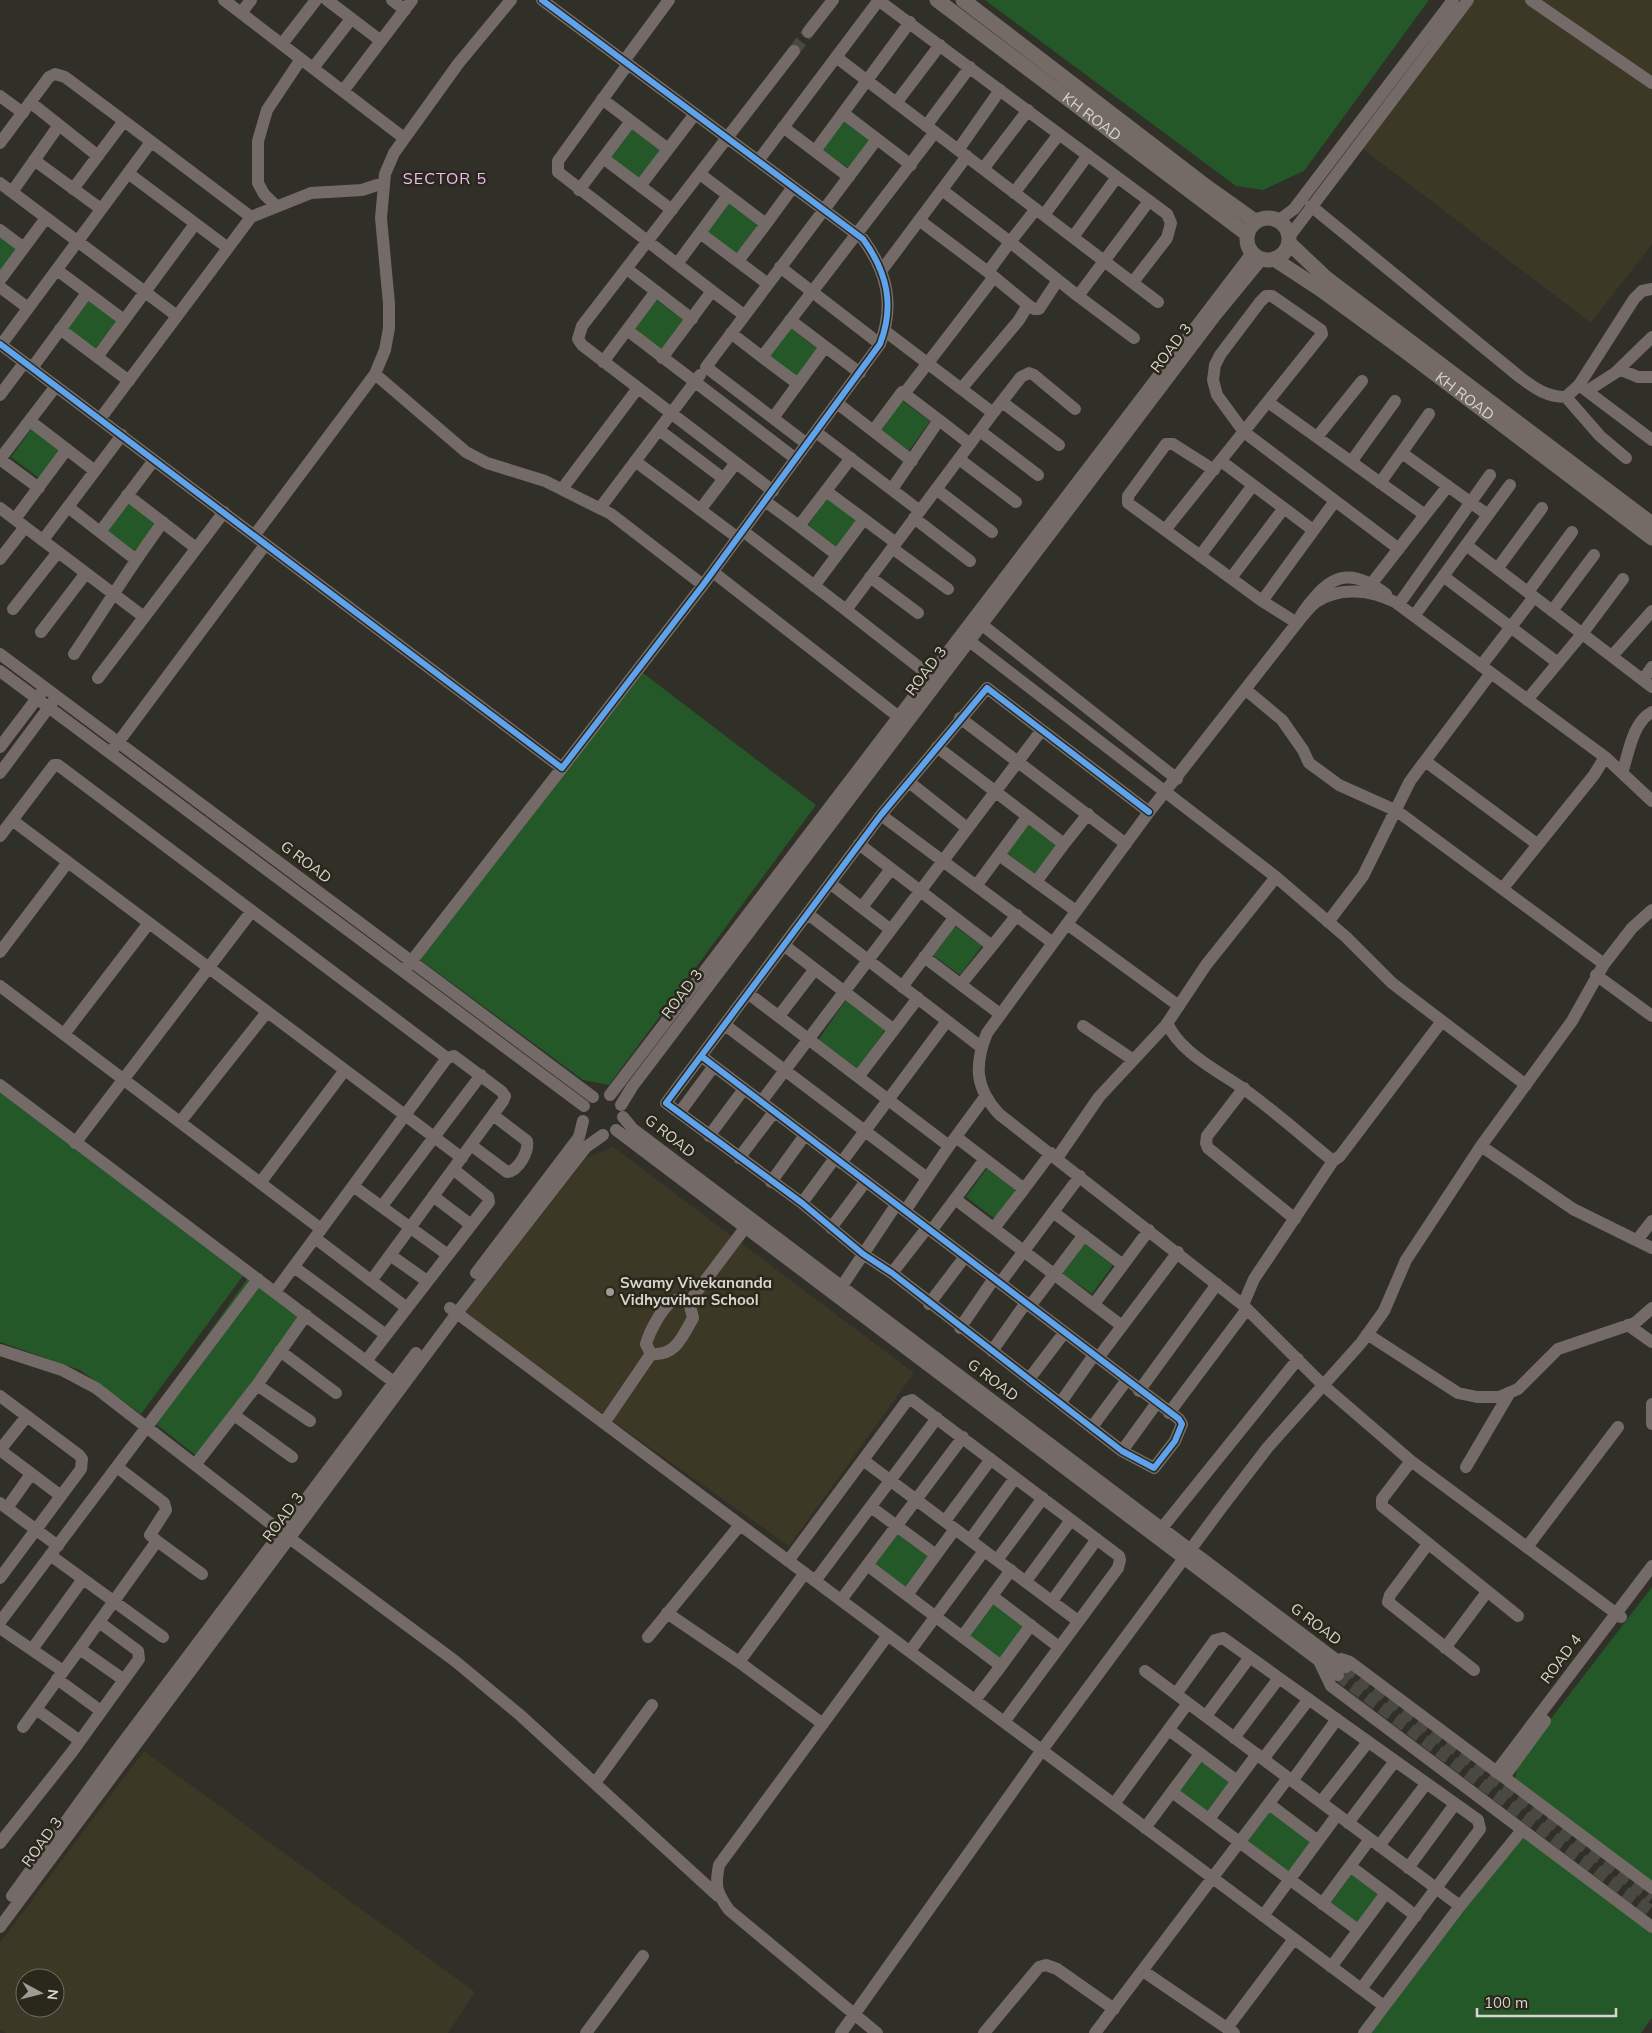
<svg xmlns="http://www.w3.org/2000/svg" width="1652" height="2033" viewBox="0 0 1652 2033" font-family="Mulish,sans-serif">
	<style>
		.built { fill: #3c3826; fill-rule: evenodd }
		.green { fill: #245829 }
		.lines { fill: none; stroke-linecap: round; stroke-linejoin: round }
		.minor-tunnel { stroke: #494841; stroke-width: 12; stroke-dasharray: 12 6; stroke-linecap: butt }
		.minor { stroke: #746a67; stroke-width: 12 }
		.major { stroke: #746a66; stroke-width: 15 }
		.cycleway-casing { stroke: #2a271b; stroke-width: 9 }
		.cycleway { stroke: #60a3ed; stroke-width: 6 }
		.poi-dot { fill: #9d9b93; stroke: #2a271b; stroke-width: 2 }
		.labels { text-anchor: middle; stroke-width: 5; stroke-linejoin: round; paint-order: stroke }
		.street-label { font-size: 15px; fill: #d7d5cd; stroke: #2a271b }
		.poi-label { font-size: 15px; font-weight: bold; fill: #d7d5cd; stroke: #2a271b; text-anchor: start }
		.neighbourhood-label { font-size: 16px; letter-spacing: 1px; fill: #f0baf7; stroke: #2a271b }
	</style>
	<rect width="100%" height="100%" fill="#302f28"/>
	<path class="built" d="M1472,0H1652V244L1591,323L1363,149Z
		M613,1147L914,1373L789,1546L463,1315L586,1158Z
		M144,1751L475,1992L448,2033H6L0,2029V1943ZM25,1978H55V2008H25Z"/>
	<path class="green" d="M985,0H1429L1304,171L1263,190L1236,186Z
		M843,119L872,141L851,170L821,149Z
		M632,128L661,150L640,179L610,157Z
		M729,203L758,225L737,254L707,232Z
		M0,236L18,249L0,274Z
		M87,298L117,320L95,349L66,328Z
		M655,299L685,321L663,350L634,329Z
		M789,327L818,349L797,378L767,356Z
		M901,400L930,421L909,451L879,429Z
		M32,428L62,449L40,479L11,457Z
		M828,497L858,519L837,549L807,527Z
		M127,500L157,522L135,551L106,530Z
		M643,673L816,805L609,1085L583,1080L418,958Z
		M1028,824L1058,845L1036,875L1007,853Z
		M952,924L982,946L960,975L931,954Z
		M846,1000L886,1029L858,1069L818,1040Z
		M0,1090L245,1273L141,1414L80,1370L0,1342Z
		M987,1168L1016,1189L995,1219L966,1197Z
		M1084,1243L1113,1265L1092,1294L1062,1273Z
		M248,1278L300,1315L198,1457L148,1418Z
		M896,1532L931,1558L906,1591L871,1565Z
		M1652,1587V1889L1513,1788L1519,1760Z
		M990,1602L1025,1628L1001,1661L966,1635Z
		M1202,1758L1232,1783L1208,1814L1177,1790Z
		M1271,1810L1311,1841L1287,1874L1246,1843Z
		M1526,1828L1652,1925V2018L1641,2033H1369Z
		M1350,1872L1379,1894L1354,1926L1326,1905Z"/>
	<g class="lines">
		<path class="minor-tunnel" d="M794,51L808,32
			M1346,1667L1652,1898
			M1338,1675L1652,1912"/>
		<path class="minor" d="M224,0L404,138
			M327,0L381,41
			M392,0L405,10
			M878,0L1167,214L1171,223L1167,238L1133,282
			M1531,0L1652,83
			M241,13L251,0
			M808,32L833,0
			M282,44L316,0
			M836,57L1158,302
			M624,61L669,0
			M628,64L558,161V172L712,291
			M313,68L351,19
			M343,91L412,0
			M0,96L23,113
			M602,99L668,149
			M30,102L98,156
			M896,103L940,45
			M843,113L877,139
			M124,121L251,217L228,248L128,173
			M926,126L970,67
			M783,127L849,177
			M0,143L49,77L55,74L65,77L124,121L73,189
			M958,150L1000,90
			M815,151L910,22
			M603,158L672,210
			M34,160L101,209
			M758,161L879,0
			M983,169L1028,110
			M700,174L766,224L793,187
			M0,183L177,316
			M640,186L695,114
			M579,190L631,121
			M12,192L59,125
			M1014,193L1059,134
			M276,206L264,194L258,183V141L267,110L301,59
			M1311,206L1521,378C1536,389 1547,397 1566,397L1579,385L1634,299L1642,291L1652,289
			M1036,209L1010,242L1078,296L1149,201
			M1044,215L1088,155
			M251,217L311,193L362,190L383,183
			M919,220L988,272L1010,242L942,190
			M1279,220L1294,209L1453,0
			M0,230L24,248
			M700,233L768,284
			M1073,237L1117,177
			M1289,237L1468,0
			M738,261L766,224
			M677,264L728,195
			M780,267L880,344
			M627,269L692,319
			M57,270L124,320
			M882,270L967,156
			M0,280L46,218
			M0,287L28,308
			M1078,296L1134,338
			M1028,305L1034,309H1039L1058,280
			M790,320L860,373
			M60,329L129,381
			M627,330L796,459
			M885,331L993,413L1021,377L1029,373L1034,375L1075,409
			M731,333L762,357
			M0,344L562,768L703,585L880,344C895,305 887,272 863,239L542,0
			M1,345L151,142
			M97,357L195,224
			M662,358L712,291L744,315
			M603,362L656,291
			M32,368L87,293
			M1619,369L1638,377H1652
			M375,374L466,452L487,463L545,481L611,514L703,585
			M798,384L762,357L935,132
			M1579,385L1652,440
			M961,389L1019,320L1028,305L988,272
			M1587,391L1615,373L1652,337
			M904,394L994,277
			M0,395L24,363
			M1566,397L1600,436L1626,458
			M1002,402L1059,445
			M1268,402L1425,515L1372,583
			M837,403L912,461
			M773,418L825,347
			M100,419L228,248
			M939,420L970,444
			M30,421L95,471
			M659,430L724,479
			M873,431L902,392L939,420L892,489
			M980,431L1038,475
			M816,432L920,511
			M1317,437L1362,381
			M807,444L706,367L877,139L911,165
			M1402,453L1488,515
			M0,459L56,386
			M959,459L1016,502
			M1,460L39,488
			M635,461L738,538
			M1221,461L1313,530
			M1351,462L1395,401
			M1214,470L1173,444H1166L1128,496V503L1262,601L1297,623C1301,613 1308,605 1315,597C1338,569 1359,574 1386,594
			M1380,483L1429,414
			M562,489L638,388
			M936,489L992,532
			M773,491L582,345L578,339L582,326L794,51
			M826,491L896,543
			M127,495L196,548
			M765,501L799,526L851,458
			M68,507L100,532L154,460
			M0,508L144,617
			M600,508L700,375
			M700,510L735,464
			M1425,515L1448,486
			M914,518L970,561
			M15,519L67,449
			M799,526L837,555
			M1165,530L1322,334L1321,330L1272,296H1266L1260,302L1220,355L1215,365L1213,380L1217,395L1244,432L1399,549
			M743,531L846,610L993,413
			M100,532L135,559
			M254,536L375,374L385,350L389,328V304L381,218L385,174L394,153L458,64L511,0
			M43,540L122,435
			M1466,545L1652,687
			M892,548L948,589
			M1200,556L1253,485
			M0,559L25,527
			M1497,569L1542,508
			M713,572L904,721
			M1443,576L1558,663
			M870,577L918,613
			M1231,578L1284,508
			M814,586L864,519
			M1528,592L1572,532
			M1262,601L1335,501
			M1399,604L1490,475
			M13,609L58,552
			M846,610L929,675
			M1552,611L1594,555
			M1414,616L1510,485
			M976,620L1177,779
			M41,632L86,573
			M964,637L1276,877L1346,937L1392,983L1526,1085
			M0,654L593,1097
			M74,654C104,610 131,565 163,522
			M1612,656L1652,611
			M1481,666L1534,597
			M0,671L584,1106
			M98,678L224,512
			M1643,680L1652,667
			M1246,690L1282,720L1303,750L1309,763L1339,785L1397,811L1604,964
			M1527,700L1582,634L1623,579
			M960,718L1126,844
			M0,747L41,693
			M937,747L1064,844L1088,814
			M114,748L265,545
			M1425,761L1537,844
			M0,773L52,703
			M1622,773C1629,753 1632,723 1652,712
			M909,782L967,828
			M881,815L1053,943
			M12,820L462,1158
			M0,836L54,765H58L447,1058
			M859,844L992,946L1017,915
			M999,855L1076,911
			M1036,882L1064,844
			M831,884L891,930
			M976,886L1027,817
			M1503,888L1594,775L1605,757
			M862,907L891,869
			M808,914L981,1047
			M1328,922L1363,876L1410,781L1491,673
			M1067,924L1179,1006
			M785,946L894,1030
			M0,952L68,862
			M924,957L1000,1014
			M407,967L562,768
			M1596,975L1652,1016
			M961,984L992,946
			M0,986L321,1229
			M902,987L954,918
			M749,994L949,1146
			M779,1016L815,969
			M1167,1023C1182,1056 1224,1073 1252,1095C1280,1116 1306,1139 1333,1161L1340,1156L1442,1021
			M725,1025L927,1178
			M1083,1026L1132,1059
			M64,1034L149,923
			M701,1056L1179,1419L1182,1424L1175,1441L1154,1468L1122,1451L892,1273L863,1254L802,1203L666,1103L881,815L987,688L1149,812
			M858,1077L918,998
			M0,1085L399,1386
			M1244,1088L1207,1136L1206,1143L1208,1148L1295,1219
			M610,1095L1252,253
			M761,1102L1041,731
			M621,1105L632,1087L1216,315L1262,259
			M680,1112L714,1066
			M623,1117L633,1129L1346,1667
			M180,1122L267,1012
			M616,1130L1338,1675
			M709,1136L744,1089
			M956,1137L1024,1189L1051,1153
			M75,1143L251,912
			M471,1145L507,1172C518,1171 529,1152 527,1141L493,1115
			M1481,1146L1573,1209L1652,1248
			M739,1158L774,1112
			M1057,1158L1099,1097L1166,1025L1206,965L1276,877
			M841,1163L947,1021
			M771,1182L805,1135
			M260,1183L345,1070
			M353,1186L448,1255
			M433,1196L471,1225
			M955,1199L1122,1326
			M802,1203L835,1158
			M382,1206L481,1075
			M905,1211L949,1146L985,1097
			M1053,1212L1123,1265L1149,1230
			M831,1228L866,1181
			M994,1228L1024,1189
			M931,1231L985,1159
			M315,1238L407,1308
			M1637,1240L1652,1221
			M390,1255L427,1281
			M294,1267L386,1335
			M476,1273L579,1137L583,1121
			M892,1273L927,1228
			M1000,1283L1080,1176
			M842,1286L896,1205
			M275,1292L447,1058L454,1056L501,1091L505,1096L503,1101L371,1281
			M929,1304L964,1258
			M1094,1304L1123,1265
			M1243,1305L1254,1279L1333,1161
			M1030,1306L1084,1235
			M450,1308L1384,2006
			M1628,1325L1652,1342
			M960,1328L993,1280
			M1367,1334L1458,1393L1477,1397H1499L1518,1389L1558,1349L1635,1323L1652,1308
			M0,1350L62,1370L96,1388L288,1537L455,1661L520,1715L718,1896
			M280,1351L336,1393
			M992,1351L1025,1304
			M651,1354L646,1344C649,1333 664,1302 676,1300C680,1299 685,1301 689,1302
			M1098,1358L1178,1252
			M366,1361L489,1202L488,1197L453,1169
			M1029,1379L1064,1333
			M257,1385L310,1421
			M1139,1391L1217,1284
			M0,1396L79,1455L82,1459L81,1469L0,1578
			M1061,1402L1094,1355
			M1652,1404V1424
			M1169,1413L1247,1309
			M234,1415L292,1457
			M604,1423L651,1354C676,1356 682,1337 693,1318L689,1302L745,1228
			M1092,1427L1126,1381
			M0,1450L61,1496
			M0,1450L27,1416
			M1122,1451L1156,1404
			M863,1460L906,1402L912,1400L1119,1556L1120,1560L1118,1568L1004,1722
			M1411,1461L1382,1499V1506L1518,1616
			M195,1465L257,1385L306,1315
			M1466,1467L1509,1394
			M0,1503L58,1546
			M871,1507L936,1555L955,1529
			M7,1508L31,1474
			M945,1521L991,1459
			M1162,1528L1298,1359
			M970,1540L1015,1478
			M157,1541L202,1574
			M1428,1544L1390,1595L1388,1602L1474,1670
			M1527,1547L1618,1427
			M50,1555L163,1637
			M997,1560L1043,1498
			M788,1561L863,1460L1078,1621
			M867,1565L1001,1666L975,1700
			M805,1573L739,1662L823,1724
			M815,1581L937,1418
			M1026,1581L1071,1520
			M907,1595L936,1555
			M992,1596L1059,1647
			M841,1600L963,1437
			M1052,1601L1097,1539
			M667,1613L739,1662
			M1621,1617L1411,1461L1324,1386L1243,1305L999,1114C975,1088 974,1065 987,1033L1149,812L1297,623C1303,616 1309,607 1316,602C1340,586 1371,590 1395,602L1605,757L1652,801
			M0,1622L258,1279
			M99,1622L157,1541L150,1535L166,1510L164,1503L117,1467
			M0,1628L63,1671
			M648,1637L740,1525
			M962,1637L1011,1570
			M33,1648L83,1579
			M1445,1648L1487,1592
			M80,1649L124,1680
			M910,1651L984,1551
			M1341,1659L1350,1662L1652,1888
			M1320,1663L1331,1686L1652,1927
			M1001,1666L1031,1625
			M1145,1671L1460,1906
			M57,1679L101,1711
			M1176,1694L1215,1640L1223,1638L1478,1820L1480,1829L1361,1989
			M36,1709L80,1741
			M1206,1716L1250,1657
			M1169,1730L1237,1781L1257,1754
			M1234,1738L1279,1678
			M1263,1759L1309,1699
			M1496,1772L1652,1566
			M1504,1777L1545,1721
			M1292,1781L1337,1719
			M595,1783L652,1705
			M1172,1792L1358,1930
			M1321,1802L1368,1742
			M1114,1804L1188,1703
			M1269,1804L1318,1841
			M1209,1819L1237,1781
			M1348,1823L1395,1761
			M1145,1828L1200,1754
			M0,1843L72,1752L139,1659L138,1651L99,1622L23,1727
			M1379,1846L1426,1784
			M1350,1866L1386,1893
			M1408,1868L1455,1804
			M12,1896L121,1745L416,1353
			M1322,1904L1370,1839
			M1263,1916L1337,1815
			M0,1927L457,1313L586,1147L603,1135
			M1331,1967L1386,1893L1416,1916
			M1143,1971L1234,2033
			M1227,2028L1294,1939
			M586,2033L643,1956
			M841,2033L1042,1750L1222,1507L1268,1447L1361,1343L1384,1311L1406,1260L1481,1146L1572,1021L1604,964L1632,928L1652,910
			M877,2033L729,1910C716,1892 715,1886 719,1865L888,1635
			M984,2033L1039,1967L1046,1965L1057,1969L1114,2009
			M1095,2033L1288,1778
			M1364,2033L1460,1906L1522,1830"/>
		<g class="major">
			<path id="s1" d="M937,0L1247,234"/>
			<path d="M963,0L1203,184L1255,221"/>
			<circle cx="1268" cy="239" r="21"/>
			<path d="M1289,243L1326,278L1652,524"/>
			<path id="s2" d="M1274,259L1320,289L1405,351L1652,538"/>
		</g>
		<g class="cycleway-casing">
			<path id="cycleway" d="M0,344L562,768L703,585L880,344C895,305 887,272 863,239L542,0
				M701,1056L1179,1419L1182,1424L1175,1441L1154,1468L1122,1451L892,1273L863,1254L802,1203L666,1103L881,815L987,688L1149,812"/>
		</g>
		<use href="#cycleway" class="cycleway"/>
	</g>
	<circle class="poi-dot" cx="610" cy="1292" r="5"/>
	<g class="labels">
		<g class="street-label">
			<text dy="5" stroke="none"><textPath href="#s1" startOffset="194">KH ROAD</textPath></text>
			<text transform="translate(1171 348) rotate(-53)" y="5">ROAD 3</text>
			<text dy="5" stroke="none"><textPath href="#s2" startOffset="235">KH ROAD</textPath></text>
			<text transform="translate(926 671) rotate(-53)" y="5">ROAD 3</text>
			<text transform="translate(306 862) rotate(37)" y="5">G ROAD</text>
			<text transform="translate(682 994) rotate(-53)" y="5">ROAD 3</text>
			<text transform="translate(670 1136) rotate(38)" y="5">G ROAD</text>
			<text transform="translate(993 1380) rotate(37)" y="5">G ROAD</text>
			<text transform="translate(283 1517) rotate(-53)" y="5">ROAD 3</text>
			<text transform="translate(1316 1624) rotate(37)" y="5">G ROAD</text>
			<text transform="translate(1561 1659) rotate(-53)" y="5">ROAD 4</text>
			<text transform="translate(42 1842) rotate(-54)" y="5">ROAD 3</text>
		</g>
		<g class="poi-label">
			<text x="620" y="1288">Swamy Vivekananda<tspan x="620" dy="17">Vidhyavihar School</tspan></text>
		</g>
		<g class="neighbourhood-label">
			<text x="445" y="184">SECTOR 5</text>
		</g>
	</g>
	<g transform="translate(40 1993) rotate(97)"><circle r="24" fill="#2a271b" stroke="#6f6d62"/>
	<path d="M0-4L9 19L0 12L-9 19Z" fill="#9d9b93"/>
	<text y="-8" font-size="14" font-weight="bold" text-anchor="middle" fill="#d7d5cd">N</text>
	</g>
	<path d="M1477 2008v8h139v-8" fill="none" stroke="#d7d5cd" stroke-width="2.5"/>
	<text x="1484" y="2008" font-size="15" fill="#d7d5cd" stroke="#2a271b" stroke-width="4" paint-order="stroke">100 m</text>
</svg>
